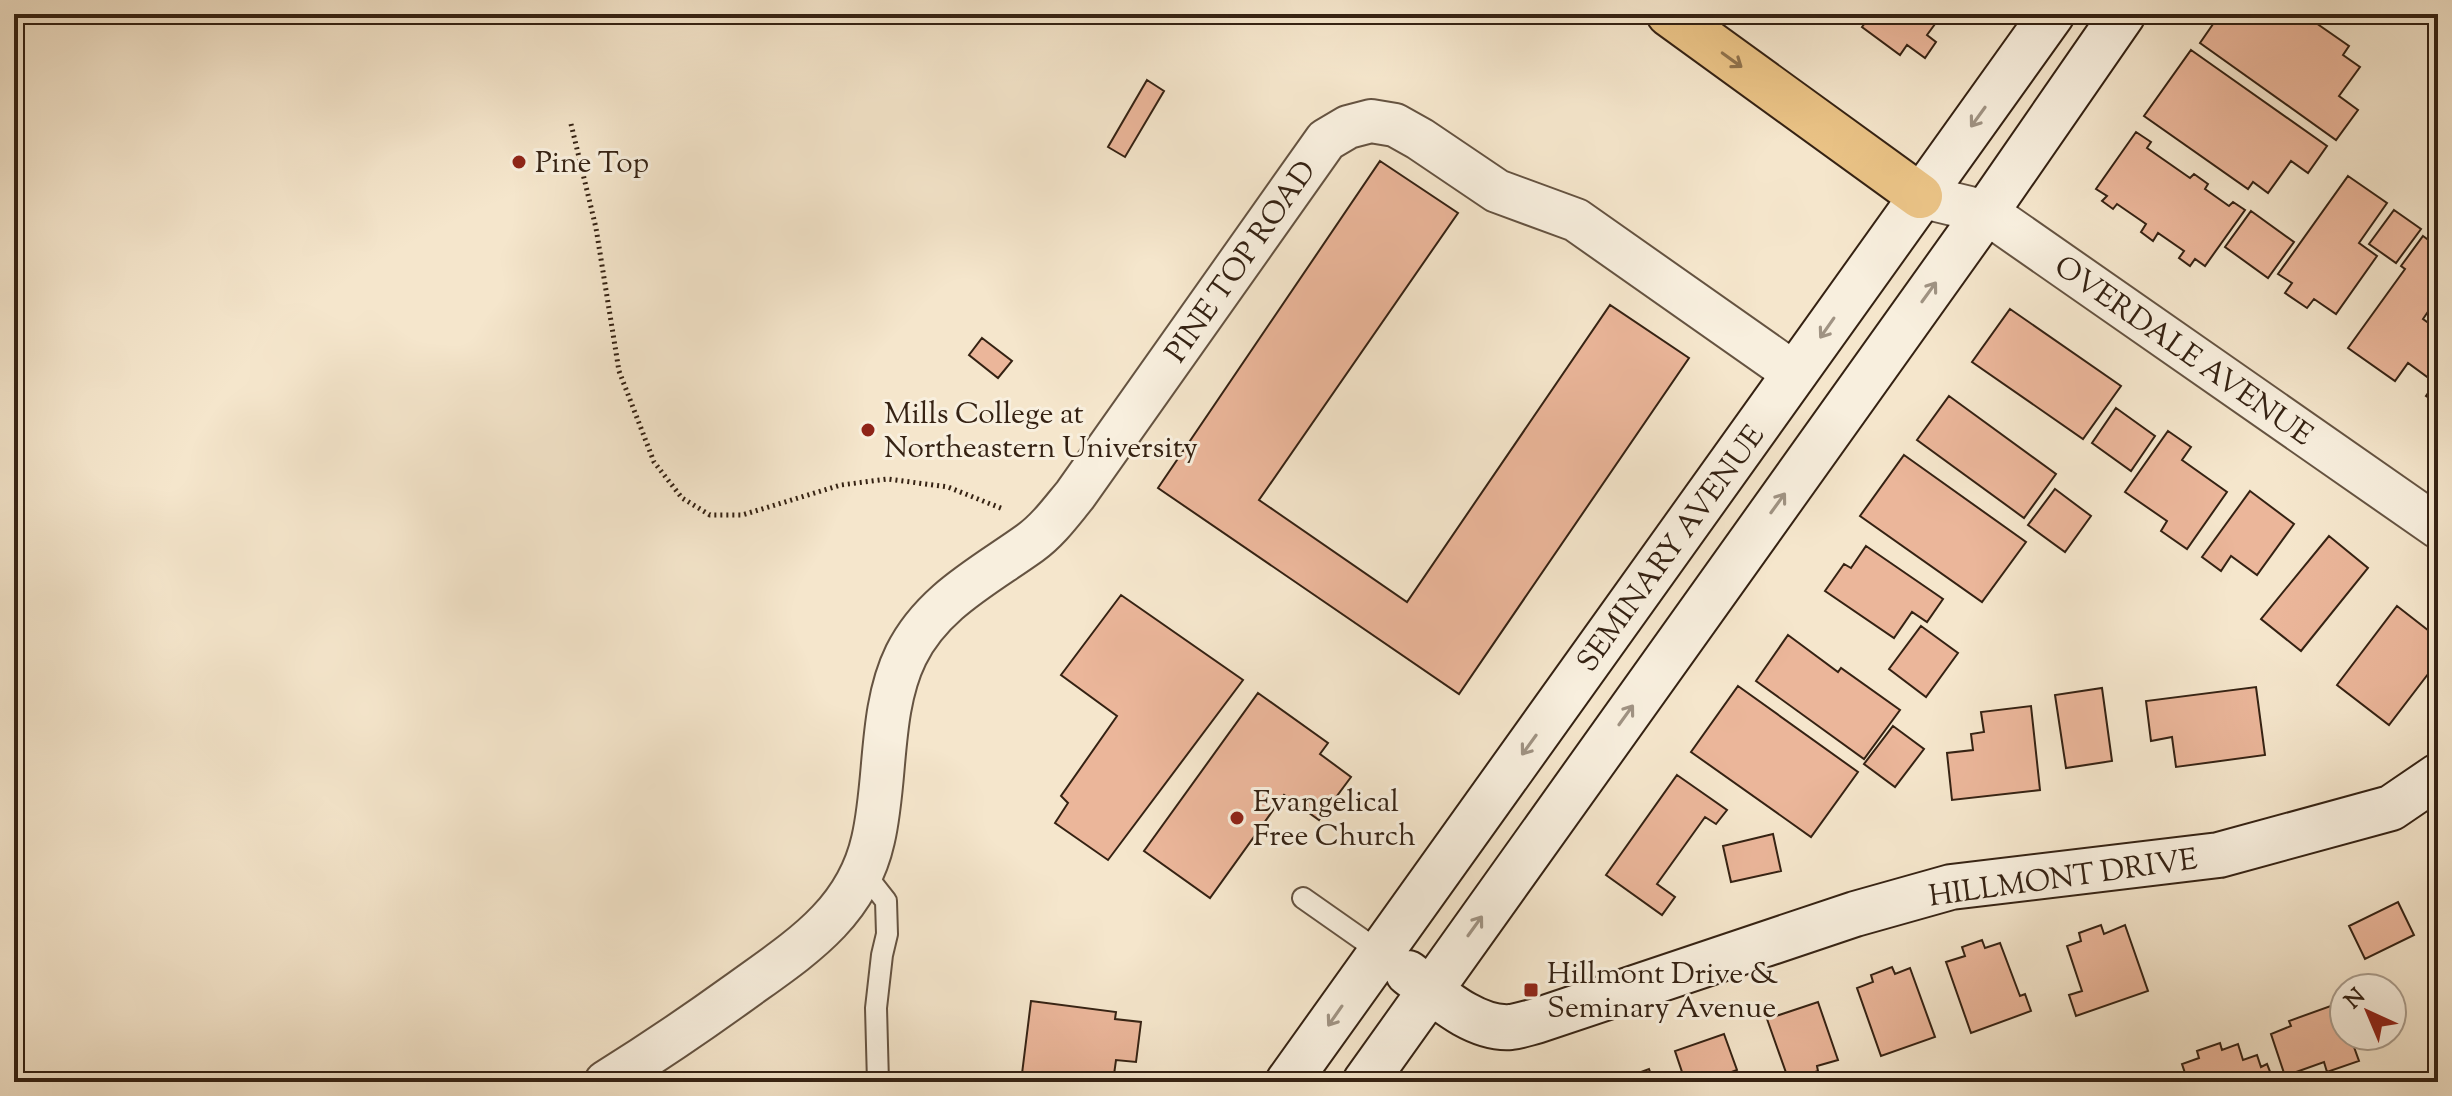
<svg xmlns="http://www.w3.org/2000/svg" width="2452" height="1096" viewBox="0 0 2452 1096" font-family="'Sorts Mill Goudy',serif">
	<style>
		.building { fill: #ebb69a; stroke: #352213; stroke-width: 2 }
		.lines { fill: none; stroke-linecap: round; stroke-linejoin: round }
		.lane-casing { stroke: #655341; stroke-width: 24 }
		.street-casing { stroke: #655341; stroke-width: 46 }
		.secondary-casing { stroke: #352213; stroke-width: 48 }
		.highway-casing { stroke: #352213; stroke-width: 48 }
		.path { stroke: #352213; stroke-width: 5; stroke-dasharray: 2 4; stroke-linecap: butt }
		.lane { stroke: #f8efde; stroke-width: 20 }
		.street { stroke: #f8efde; stroke-width: 42 }
		.secondary { stroke: #f8efde; stroke-width: 44 }
		.highway { stroke: #eac386; stroke-width: 44 }
		.oneway { stroke: #90724c }
		.oneway2 { stroke: #a09383 }
		.poi-dot { fill: #8f2418; stroke: #f8efde; stroke-width: 3 }
		.labels { text-anchor: middle; stroke-width: 6; stroke-linejoin: round; paint-order: stroke }
		.poi-label { font-size: 30px; fill: #352213; stroke: #f8efde; text-anchor: start }
		.street-label { font-size: 30px; fill: #352213; stroke: #f8efde }
	</style>
	<rect width="100%" height="100%" fill="#f5e6cc"/>
	<filter id="stains"><feTurbulence type="fractalNoise" baseFrequency=".0025" numOctaves="4"/><feColorMatrix values="0 0 0 0 .2 0 0 0 0 .09 0 0 0 0 .02 0 0 0 .5 -.17"/></filter>
	<radialGradient id="worn" r=".72"><stop offset=".6" stop-color="#630" stop-opacity="0"/><stop offset="1" stop-color="#630" stop-opacity=".3"/></radialGradient>
	<path class="building" d="M1872,14H1921L1935,24L1927,35L1936,42L1925,58L1907,45L1900,55L1862,27Z
		M2220,14H2303L2349,46L2343,55L2360,67L2339,96L2358,110L2336,140L2200,43Z
		M2191,50L2327,146L2308,173L2291,161L2268,193L2253,182L2248,189L2144,116Z
		M1147,80L1164,91L1125,157L1108,147Z
		M2136,132L2151,142L2147,148L2190,178L2194,174L2208,184L2205,189L2229,206L2233,202L2245,210L2205,266L2195,259L2190,266L2179,258L2184,251L2158,233L2153,241L2141,232L2146,224L2117,204L2113,209L2102,201L2107,196L2096,189Z
		M1380,161L1458,213L1259,500L1407,602L1610,305L1689,358L1459,694L1158,488Z
		M2348,176L2387,203L2359,243L2377,256L2336,314L2314,299L2307,308L2285,293L2292,283L2278,274Z
		M2394,210L2421,229L2396,263L2369,244Z
		M2251,211L2294,242L2268,278L2225,247Z
		M2423,236L2438,247V297L2423,319L2434,327L2432,330L2438,334V368L2430,379L2408,363L2395,381L2348,348L2405,269L2401,266Z
		M2010,309L2121,386L2083,439L1972,362Z
		M982,338L1012,361L998,378L969,355Z
		M2438,379V404L2426,396Z
		M1949,396L2056,474L2024,518L1917,440Z
		M2116,408L2155,436L2131,471L2092,443Z
		M2168,431L2191,447L2182,460L2227,492L2187,549L2161,531L2167,521L2125,492Z
		M1904,455L2026,542L1982,602L1860,516Z
		M2055,489L2091,516L2065,552L2028,525Z
		M2250,491L2294,524L2257,575L2231,556L2221,571L2202,557Z
		M2329,536L2368,568L2301,651L2261,619Z
		M1866,546L1943,599L1927,622L1912,612L1894,638L1825,591L1844,564L1851,568Z
		M1121,595L1243,680L1108,860L1055,823L1068,803L1061,796L1117,716L1061,675Z
		M2397,606L2438,638V661L2389,725L2337,685Z
		M1921,626L1958,653L1926,697L1889,669Z
		M1788,635L1838,672L1841,668L1900,710L1864,759L1756,681Z
		M1738,686L1858,772L1811,837L1691,752Z
		M2256,687L2265,755L2176,767L2172,737L2151,741L2146,701Z
		M2102,688L2112,761L2066,768L2055,695Z
		M1258,693L1328,743L1320,754L1351,777L1319,820L1284,795L1210,898L1144,851Z
		M2031,706L2040,790L1952,800L1947,753L1973,750L1971,734L1984,732L1981,712Z
		M1893,726L1924,749L1895,787L1864,764Z
		M1677,775L1727,810L1716,824L1705,817L1657,884L1675,897L1662,915L1606,875Z
		M1773,834L1781,871L1731,882L1723,846Z
		M2438,873V892L2431,876Z
		M2398,902L2414,935L2365,959L2349,926Z
		M2101,925L2104,934L2125,925L2148,991L2076,1016L2069,995L2082,991L2067,946L2081,941L2079,933Z
		M1982,940L1985,948L2000,943L2020,996L2025,994L2031,1011L1971,1033L1946,962L1965,956L1962,947Z
		M1892,967L1895,974L1910,968L1935,1037L1881,1056L1857,988L1873,982L1871,975Z
		M1031,1001L1116,1012L1115,1019L1141,1022L1136,1062L1116,1060L1113,1082H1021Z
		M1818,1002L1838,1060L1817,1066L1818,1071L1789,1081L1767,1019Z
		M2339,1003L2344,1018V1036H2350L2359,1061L2327,1072L2324,1062L2285,1076L2271,1034L2291,1026L2289,1021Z
		M1724,1034L1737,1070L1704,1082H1680L1677,1074L1682,1072L1675,1051Z
		M2220,1043L2222,1050L2238,1044L2243,1060L2257,1055L2261,1067L2267,1064L2272,1077L2258,1082H2188L2182,1064L2199,1058L2197,1051Z
		M1649,1069L1652,1077L1663,1073L1666,1082H1614Z"/>
	<g class="lines">
		<g class="lane-casing">
			<path id="lane" d="M864,873L886,901L887,934L882,955L876,1008L878,1082
				M1303,898L1380,952"/>
		</g>
		<g class="street-casing">
			<path id="street" d="M1920,196L1986,212L2438,527
				M606,1082C651,1054 694,1025 737,994C796,951 856,916 873,840C887,781 879,710 906,655C932,602 984,576 1030,543C1048,530 1061,512 1075,495L1326,140L1348,127L1371,121L1395,125L1420,139L1497,191L1576,220L1795,374"/>
		</g>
		<g class="secondary-casing">
			<path id="secondary" d="M1408,973C1436,994 1473,1030 1511,1027C1519,1026 1528,1023 1536,1021L1855,914L1951,887L2219,855L2391,808L2438,776
				M1288,1082L2052,14
				M1365,1082L1986,212L2123,14"/>
		</g>
		<g class="highway-casing">
			<path id="highway" d="M1669,14L1920,196"/>
		</g>
		<path class="path" d="M571,124L596,228L619,371L654,462L682,498L710,515H742L841,485L888,479L948,487L1003,509"/>
		<use href="#lane" class="lane"/>
		<use href="#street" class="street"/>
		<use href="#secondary" class="secondary"/>
		<use href="#highway" class="highway"/>
	</g>
	<defs><path id="oneway-shaft" d="M-6 0H5M1.5-3L5.5 0L1.5 3" fill="none" stroke-width="1.6" stroke-linecap="round" stroke-linejoin="round" transform="scale(2)"/></defs>
	<use class="oneway" href="#oneway-shaft" transform="translate(1732 60) rotate(36)"/>
	<g class="oneway2">
		<use href="#oneway-shaft" transform="translate(1978 117) rotate(126)"/>
		<use href="#oneway-shaft" transform="translate(1929 292) rotate(-54)"/>
		<use href="#oneway-shaft" transform="translate(1827 328) rotate(125)"/>
		<use href="#oneway-shaft" transform="translate(1778 503) rotate(-54)"/>
		<use href="#oneway-shaft" transform="translate(1626 715) rotate(-54)"/>
		<use href="#oneway-shaft" transform="translate(1529 745) rotate(126)"/>
		<use href="#oneway-shaft" transform="translate(1475 926) rotate(-54)"/>
		<use href="#oneway-shaft" transform="translate(1335 1016) rotate(125)"/>
	</g>
	<g class="poi-dot">
		<circle cx="519" cy="162" r="8"/>
		<circle cx="868" cy="430" r="8"/>
		<circle cx="1237" cy="818" r="8"/>
		<rect x="1523" y="982" width="16" height="16" rx="4"/>
	</g>
	<g class="labels">
		<g class="poi-label">
			<text x="535" y="172">Pine Top</text>
			<text x="884" y="423">Mills College at<tspan x="884" dy="34">Northeastern University</tspan></text>
			<text x="1253" y="811">Evangelical<tspan x="1253" dy="34">Free Church</tspan></text>
			<text x="1547" y="983">Hillmont Drive &amp;<tspan x="1547" dy="34">Seminary Avenue</tspan></text>
		</g>
		<g class="street-label">
			<text transform="translate(1240 261) rotate(-55)" y="10">PINE TOP ROAD</text>
			<text transform="translate(2184 350) rotate(35)" y="10">OVERDALE AVENUE</text>
			<text transform="translate(1670 548) rotate(-54)" y="10">SEMINARY AVENUE</text>
			<text transform="translate(2063 877) rotate(-8)" y="10">HILLMONT DRIVE</text>
		</g>
	</g>
	<rect width="2452" height="1096" fill="none" stroke="#f5e6cc" stroke-width="48"/>
	<rect x="16" y="16" width="2420" height="1064" fill="none" stroke="#352213" stroke-width="4"/>
	<rect x="24" y="24" width="2404" height="1048" fill="none" stroke="#352213" stroke-width="2"/>
	<g transform="translate(2368 1012) rotate(316)"><circle r="38" fill="#f8efde" stroke="#aa9d8d" stroke-width="2"/>
	<path d="M0-6L14 30L0 20L-14 30Z" fill="#8f2418"/>
	<text y="-12" font-size="22" font-weight="bold" text-anchor="middle" fill="#352213">N</text>
	</g>
	<rect width="100%" height="100%" filter="url(#stains)"/>
	<rect width="100%" height="100%" fill="url(#worn)"/>
</svg>
